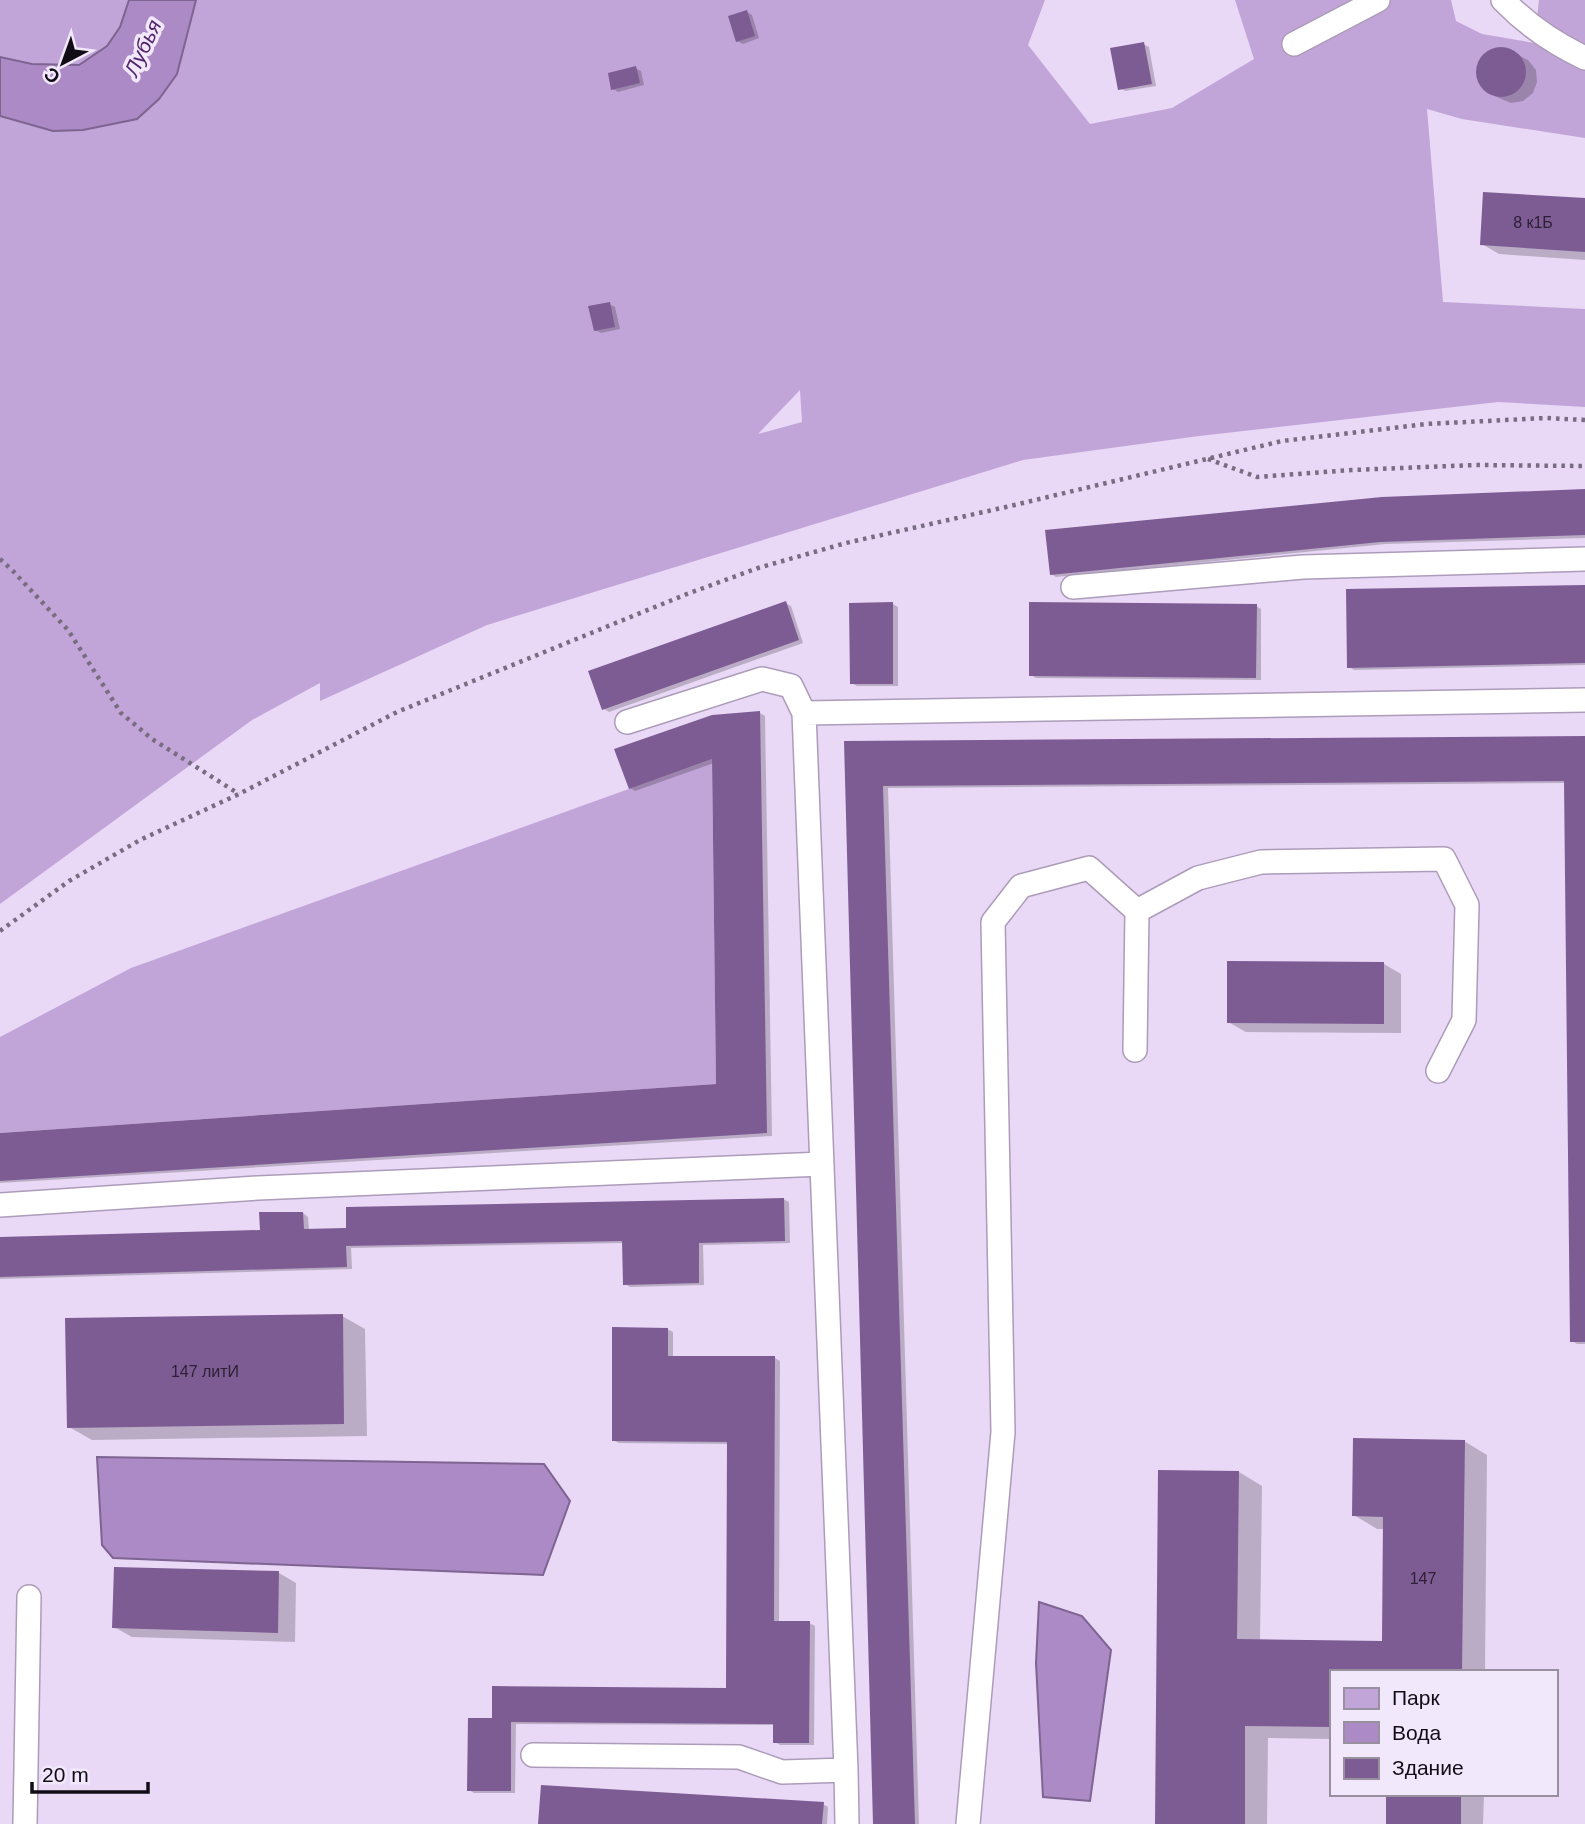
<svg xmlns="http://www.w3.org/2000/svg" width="1585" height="1824" viewBox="0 0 1585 1824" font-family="Helvetica,sans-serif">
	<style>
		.green { fill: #c2a5d8; fill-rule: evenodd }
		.water { fill: #ac8ac6; stroke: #7e6491; stroke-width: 2 }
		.shadow { fill: #0003 }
		.building { fill: #7d5c94 }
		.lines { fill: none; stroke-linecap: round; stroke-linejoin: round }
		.service-casing { stroke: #ac9cb9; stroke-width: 26 }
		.path { stroke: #786c80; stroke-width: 4.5; stroke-dasharray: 3.5 5; stroke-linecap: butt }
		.service { stroke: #fff; stroke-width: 23 }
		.labels { text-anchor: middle; stroke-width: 7; stroke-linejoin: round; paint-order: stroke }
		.number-label { font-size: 16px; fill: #2d2036 }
		.water-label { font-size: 21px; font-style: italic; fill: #51256c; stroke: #f2e8fb }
	</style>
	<rect width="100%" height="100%" fill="#e9d8f6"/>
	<path class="green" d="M0,0H1045L1028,45L1090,124L1172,108L1254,59L1235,0H1451L1456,21L1482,34L1534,43L1539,0H1585V138L1462,119L1427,109L1443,302L1585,309V407L1498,402L1199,436L1023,460L487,625L320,701V683L252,720L0,904ZM800,390L802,422L758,434Z
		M712,759L716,1084L0,1133V1037L131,968Z"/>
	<path class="water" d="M129,0H196L177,74L159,99L137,119L83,130L53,131L0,116V57L32,64L79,65L107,46L120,27Z
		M97,1457L544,1464L570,1501L543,1575L113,1558L102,1545Z
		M1039,1602L1082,1616L1111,1650L1090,1801L1043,1797L1036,1663Z"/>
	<path class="shadow" d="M747,12L752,15L759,38L743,44L737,41Z
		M1143,44L1149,47L1156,86L1125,91L1120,88Z
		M1504,48L1528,60L1536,70L1537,82L1533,93L1523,101L1511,103L1499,98L1487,90L1479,81L1478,68L1482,57L1492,50Z
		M635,68L641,71L644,85L618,92L613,89Z
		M1585,200V260L1499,254L1482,244Z
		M609,304L615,307L620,329L601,333L595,330Z
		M1585,491V538L1386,544L1056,577L1051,574Z
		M1585,586V665L1354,670L1349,667Z
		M785,603L791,606L803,643L609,712L604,709Z
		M893,604L898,607V686H857L851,683Z
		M1256,606L1261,609V680L1036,678L1031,675Z
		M760,713L765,716L772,1136L0,1183V1135L718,1086L714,763L635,791L630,788Z
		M1585,738V1344H1577L1572,1341L1566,783L888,788L919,1824H875L846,743Z
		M1384,964L1401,974V1033L1246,1032L1228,1022Z
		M783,1199L789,1202L790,1243L703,1245L704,1285L630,1287L625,1284L623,1243L351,1248L352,1269L0,1279V1239L262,1231L303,1213L308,1217L309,1230H348Z
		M342,1316L365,1329L367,1436L92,1440L69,1427Z
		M667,1329L673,1332V1357L775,1358L780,1361L779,1623H809L815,1626L814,1745H780L775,1742V1725L516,1724L515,1793H474L469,1790L494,1720L728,1690L729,1444L619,1443L613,1440Z
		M1464,1441L1487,1455L1485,1672H1331V1739L1268,1738L1267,1824H1156L1239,1472L1262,1486L1260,1641L1384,1643L1385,1529H1377L1354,1515Z
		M279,1573L296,1583L295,1642L132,1637L114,1627Z
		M1388,1794H1484L1483,1824H1387Z
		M823,1804L828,1807L827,1824H540Z"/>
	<path class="building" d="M747,10L755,36L736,42L728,16Z
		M1144,42L1152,84L1118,90L1110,48Z
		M1476 72a25 25 0 1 1 50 0a25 25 0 1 1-50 0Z
		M636,66L640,83L611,90L608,73Z
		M1483,192L1585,198V252L1480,245Z
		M610,302L615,327L594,331L588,306Z
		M1585,489V535L1380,542L1050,575L1045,530L1382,497Z
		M1585,585V663L1347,668L1346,589Z
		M786,601L799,640L602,710L588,671Z
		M893,602V684H850L849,603Z
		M1029,602L1257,604L1256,678L1029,676Z
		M760,711L767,1133L0,1181V1133L716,1084L712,759L629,789L614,749L712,715Z
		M1585,736V1342H1570L1564,781L883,786L915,1824H873L844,741Z
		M1227,961L1384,962V1024L1227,1023Z
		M784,1198L785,1241L699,1243V1283L623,1285L622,1241L346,1246L347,1267L0,1277V1237L260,1230L259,1212H303L304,1229L346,1228V1207Z
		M343,1314L344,1424L67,1428L65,1318Z
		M612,1327L668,1328V1356H775L774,1621H810L809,1743H773V1724L511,1722V1791H467L468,1718H492V1686L726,1688L727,1442L612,1441Z
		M1353,1438L1465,1440L1462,1672H1331V1727L1245,1726V1824H1155L1158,1470L1239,1471L1237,1639L1382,1641L1383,1517L1352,1516Z
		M114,1567L279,1571L278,1633L112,1628Z
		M541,1785L824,1802L822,1824H538Z
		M1386,1794H1461V1824H1386Z"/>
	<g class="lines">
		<g class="service-casing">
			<path id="service" d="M1503,0C1528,26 1553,43 1585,58
				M1294,44L1378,0
				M1073,587L1303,567L1585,559
				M804,713L1585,700
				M627,722L762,679L791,686L804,713L846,1770L847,1824
				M1135,1050L1137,911
				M0,1205L258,1188L822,1164
				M533,1755L739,1757L782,1772L846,1770
				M25,1824L29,1597
				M968,1824L1003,1432L993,922L1021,886L1089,868L1137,911L1198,878L1261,862L1444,859L1467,905L1464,1020L1438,1071"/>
		</g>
		<path class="path" d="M1208,459L1257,477L1352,470L1475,465L1585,466
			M0,559L13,571L68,630L121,713L152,739L239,794
			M0,931L69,881L140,840L239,794L397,712L687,594L758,568L846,543L1006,507L1282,441L1426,424L1546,418L1585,420"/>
		<use href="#service" class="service"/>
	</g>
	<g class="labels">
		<g class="number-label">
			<text x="1533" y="228">8 к1Б</text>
			<text x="205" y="1377">147 литИ</text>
			<text x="1423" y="1584">147</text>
		</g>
		<g class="water-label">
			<text transform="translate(143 48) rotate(-65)" y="7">Лубья</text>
		</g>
	</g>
	<rect x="1330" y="1670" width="228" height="126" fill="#f2e8fb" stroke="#98909f" stroke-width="2"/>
	<rect x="1344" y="1688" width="35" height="21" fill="#c2a5d8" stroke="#98909f" stroke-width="2"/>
	<text x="1392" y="1705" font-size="21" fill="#120c16">Парк</text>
	<rect x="1344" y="1722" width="35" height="21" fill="#ac8ac6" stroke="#98909f" stroke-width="2"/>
	<text x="1392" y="1740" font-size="21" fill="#120c16">Вода</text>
	<rect x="1344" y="1758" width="35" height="21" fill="#7d5c94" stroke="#98909f" stroke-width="2"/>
	<text x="1392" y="1775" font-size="21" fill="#120c16">Здание</text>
	<g transform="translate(63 63) rotate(221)" stroke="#f2e8fb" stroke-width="5" paint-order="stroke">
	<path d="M0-5L12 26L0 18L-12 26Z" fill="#120c16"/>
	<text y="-10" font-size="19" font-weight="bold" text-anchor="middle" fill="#120c16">С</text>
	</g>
	<path d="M32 1782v10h116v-10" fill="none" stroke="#120c16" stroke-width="3.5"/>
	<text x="42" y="1782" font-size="21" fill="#120c16" stroke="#f2e8fb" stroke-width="5" paint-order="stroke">20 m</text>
</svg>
